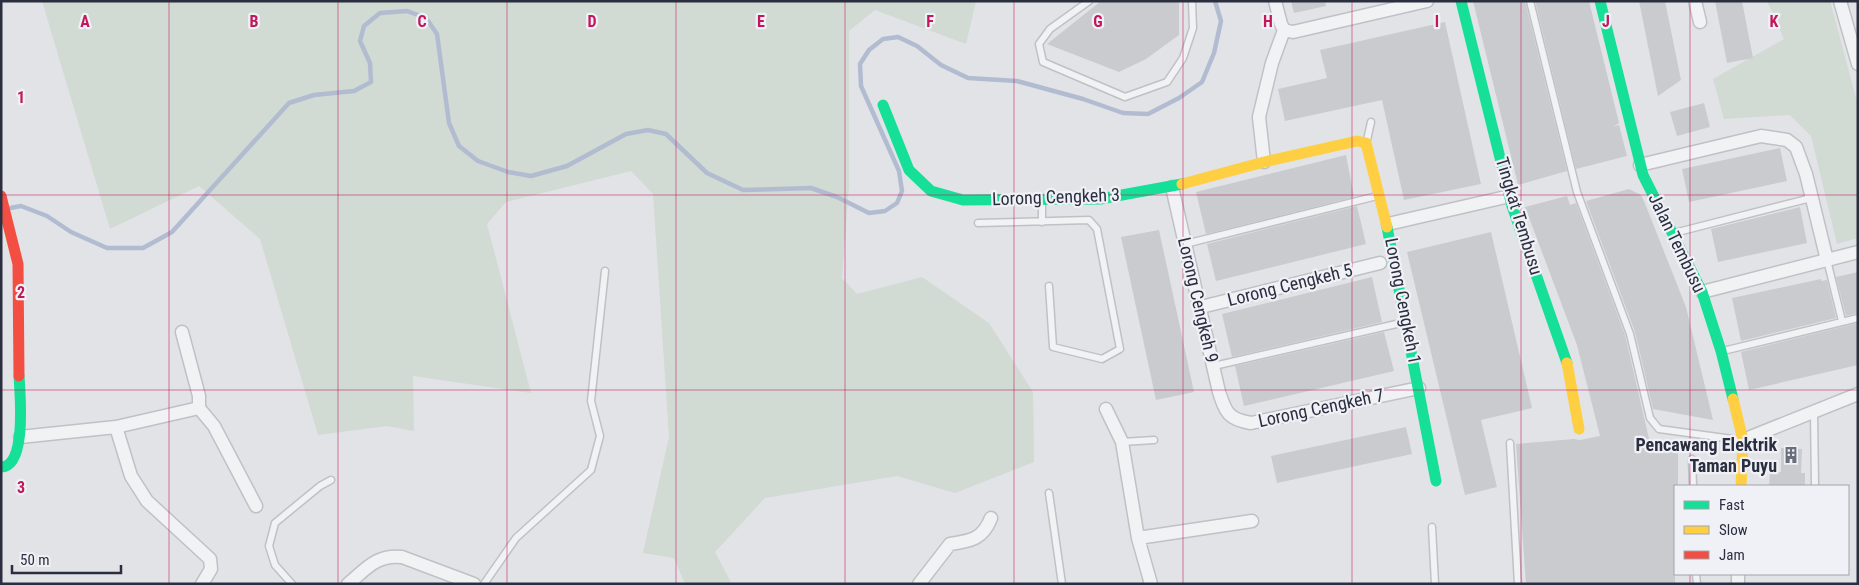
<svg xmlns="http://www.w3.org/2000/svg" width="1859" height="585" viewBox="0 0 1859 585" font-family="'Roboto Condensed',sans-serif">
	<style>
		.green { fill: #d1dad3 }
		.lines { fill: none; stroke-linecap: round; stroke-linejoin: round }
		.stream { stroke: #b2bcd1; stroke-width: 4.5 }
		.building { fill: #cacbcf }
		.lane-casing { stroke: #c0c1c5; stroke-width: 9 }
		.street-casing { stroke: #c0c1c5; stroke-width: 15 }
		.lane { stroke: #f1f2f4; stroke-width: 6 }
		.street { stroke: #f1f2f4; stroke-width: 12 }
		.fast { stroke: #16e098; stroke-width: 11 }
		.slow { stroke: #ffcf43; stroke-width: 11 }
		.jam { stroke: #f24e42; stroke-width: 11 }
		.grid { fill: none; stroke: #c2185b; stroke-width: 1; stroke-opacity: 0.55 }
		.labels { text-anchor: middle; stroke-width: 4.5; stroke-linejoin: round; paint-order: stroke }
		.street-label { font-size: 18px; fill: #2a2e3f; stroke: #f0f1f6 }
		.poi-label { font-size: 18px; font-weight: bold; fill: #2a2e3f; stroke: #f0f1f6; text-anchor: end }
		.grid-label { font-size: 16px; text-anchor: middle; font-weight: bold; fill: #c2185b; stroke: #f0f1f6; stroke-width: 4.5; stroke-linejoin: round; paint-order: stroke }
	</style>
	<rect width="100%" height="100%" fill="#e2e3e7"/>
	<path class="green" d="M42,1H976L966,44L875,10L849,31V187L842,278L857,294L922,277L989,323L1033,392L1034,462L955,493L897,476L765,498L715,552L732,584H685L674,558L643,553L669,437L653,194L631,171L506,202L487,224L531,393L413,376L414,431L387,426L318,435L260,239L199,186L110,229Z
		M1767,1H1830L1858,105V238L1837,244L1811,136L1790,115L1724,119L1713,79L1784,39Z"/>
	<g class="lines">
		<path class="stream" d="M10,208L21,206L47,216L71,232L107,248H143L172,232L289,103L314,95L354,91L371,82L370,63L360,41L364,26L380,13L407,11L426,18L437,34L449,123L459,146L478,161L508,172L531,176L567,166L626,134L648,130L666,134L707,173L743,190L811,188L837,197L869,213L885,211L897,203L902,191L899,171L861,86L860,64L869,50L883,39L898,37L917,46L941,65L968,78L1017,81L1083,99L1123,113L1148,114L1179,98L1202,82L1214,53L1221,21L1215,1"/>
	</g>
	<path class="building" d="M1101,1H1179V35L1146,59L1119,72L1047,44Z
		M1291,1H1325L1326,6L1294,13Z
		M1473,1H1525L1567,171L1518,185Z
		M1535,1H1589L1619,123L1613,127L1619,125L1627,156L1576,169Z
		M1639,1H1665L1681,80L1658,96Z
		M1715,1H1742L1753,58L1727,63Z
		M1445,22L1481,184L1404,200L1382,100L1285,121L1278,89L1327,78L1320,50Z
		M1704,103L1710,127L1677,136L1670,112Z
		M1780,148L1787,181L1689,202L1682,169Z
		M1346,155L1354,197L1206,234L1196,192Z
		M1629,189L1641,195L1644,201L1686,307L1713,420L1653,409L1635,332L1586,201Z
		M1567,196L1570,205L1576,203L1625,335L1650,443H1678V486H1675V584H1526L1516,444L1574,439L1580,440L1600,436L1577,345L1525,207Z
		M1357,206L1366,244L1216,281L1207,244Z
		M1800,207L1807,243L1718,262L1711,229Z
		M1159,230L1194,392L1156,400L1121,237Z
		M1491,232L1532,408L1481,420L1497,487L1465,495L1407,252Z
		M1858,272V313L1846,316L1836,277Z
		M1372,277L1382,322L1232,357L1222,314Z
		M1821,279V281L1827,280L1836,318L1741,341L1732,298Z
		M1858,323V365L1749,390L1741,352Z
		M1384,332L1394,371L1244,406L1235,366Z
		M1406,427L1412,454L1277,483L1271,456Z
		M1781,448L1802,449L1801,473H1805V486H1769L1770,472H1781Z"/>
	<g class="lines">
		<g class="lane-casing">
			<path id="lane" d="M1089,1L1050,29L1039,44L1043,62L1125,97L1167,82L1183,58L1193,28L1192,1
				M1530,1L1577,192L1630,334L1650,418L1659,429L1740,440
				M1367,140L1371,122
				M1042,201V222
				M978,223L1089,220L1097,229L1120,349L1102,359L1053,347L1049,286
				M1674,233L1811,198
				M1185,244L1377,196
				M1827,260L1842,321
				M1723,351L1858,318
				M1214,366L1405,322
				M1814,413L1815,486
				M1122,442L1154,440
				M1510,443L1518,584
				M1692,459L1693,486
				M1049,493L1062,584
				M1432,527L1435,584
				M1696,574L1697,584
				M292,584L275,565L269,546L275,523L320,486L331,480
				M484,584L516,538L591,470L600,436L591,401L605,271"/>
		</g>
		<g class="street-casing">
			<path id="street" d="M1695,1L1700,22
				M1840,1L1858,64
				M1284,30L1293,32L1427,1
				M1264,162L1259,117L1272,63L1284,30L1281,24L1275,1
				M1640,165L1761,136L1787,140L1796,147L1806,174L1827,260
				M1172,187L1219,392C1226,413 1228,419 1251,423L1419,388
				M1388,224L1510,196
				M1702,292L1858,252
				M1201,307L1380,263
				M182,332L199,396V408L214,426L256,506
				M1106,409L1122,442L1138,538L1151,584
				M116,427L131,476L147,501L210,559L211,569L202,584
				M20,437L116,427L199,408
				M1743,440L1858,394
				M1138,538L1252,521
				M348,584C366,569 377,554 402,557L474,584
				M919,584L950,544C971,541 983,539 991,518
				M1738,584V574"/>
		</g>
		<use href="#lane" class="lane"/>
		<use href="#street" class="street"/>
		<path class="fast" d="M1461,1L1512,206L1567,363
			M1600,1L1643,175L1702,292L1721,351L1733,399
			M883,105L909,170L931,191L963,200L1100,199L1182,184
			M1387,227L1436,481
			M1,467C27,467 20,394 19,376"/>
		<path class="slow" d="M1182,184L1264,162L1357,141L1366,143L1387,227
			M1567,363L1579,429
			M1733,399L1743,440L1741,486"/>
		<path class="jam" d="M1,196L18,264L19,376"/>
	</g>
	<path class="grid" d="M169,1V584M338,1V584M507,1V584M676,1V584M845,1V584M1014,1V584M1183,1V584M1352,1V584M1521,1V584M1690,1V486M1,195H1858M1,390H1858M1690,574V584"/>
	<defs>
		<g id="building-bare" transform="scale(1.35)"><path d="M-4-6H4V6H1V3H-1V6H-4ZM-2.5-4.3h1.7v1.8h-1.7ZM.8-4.3h1.7v1.8H.8ZM-2.5-1h1.7V.8h-1.7ZM.8-1h1.7V.8H.8Z" fill="#6a6d7a" stroke="#f0f1f6" stroke-width="2.5" paint-order="stroke"/></g>
	</defs>
	<g fill-rule="evenodd">
		<use href="#building-bare" x="1791" y="455"/>
	</g>
	<g class="labels">
		<g class="street-label">
			<text transform="translate(1056 197) rotate(-2)" y="6">Lorong Cengkeh 3</text>
			<text transform="translate(1519 216) rotate(73)" y="6">Tingkat Tembusu</text>
			<text transform="translate(1677 243) rotate(64)" y="6">Jalan Tembusu</text>
			<text transform="translate(1290 285) rotate(-14)" y="6">Lorong Cengkeh 5</text>
			<text transform="translate(1198 300) rotate(77)" y="6">Lorong Cengkeh 9</text>
			<text transform="translate(1403 301) rotate(79)" y="6">Lorong Cengkeh 1</text>
			<text transform="translate(1321 408) rotate(-12)" y="6">Lorong Cengkeh 7</text>
		</g>
		<g class="poi-label">
			<text x="1777" y="451">Pencawang Elektrik<tspan x="1777" dy="21">Taman Puyu</tspan></text>
		</g>
	</g>
	<g class="grid-label">
		<text x="85" y="27">A</text>
		<text x="254" y="27">B</text>
		<text x="422" y="27">C</text>
		<text x="592" y="27">D</text>
		<text x="761" y="27">E</text>
		<text x="930" y="27">F</text>
		<text x="1098" y="27">G</text>
		<text x="1268" y="27">H</text>
		<text x="1437" y="27">I</text>
		<text x="1606" y="27">J</text>
		<text x="1774" y="27">K</text>
		<text x="21" y="103">1</text>
		<text x="21" y="298">2</text>
		<text x="21" y="493">3</text>
	</g>
	<rect width="1859" height="585" fill="none" stroke="#2a2e3f" stroke-width="5"/>
	<rect x="1674" y="485" width="175" height="90" fill="#f0f1f6" stroke="#a1a3ad"/>
	<rect x="1684" y="501" width="25" height="8" fill="#16e098" stroke="#a1a3ad"/>
	<text x="1719" y="510" font-size="15" fill="#2a2e3f">Fast</text>
	<rect x="1684" y="526" width="25" height="8" fill="#ffcf43" stroke="#a1a3ad"/>
	<text x="1719" y="535" font-size="15" fill="#2a2e3f">Slow</text>
	<rect x="1684" y="551" width="25" height="8" fill="#f24e42" stroke="#a1a3ad"/>
	<text x="1719" y="560" font-size="15" fill="#2a2e3f">Jam</text>
	<path d="M12 565v8h109v-8" fill="none" stroke="#2a2e3f" stroke-width="2.5"/>
	<text x="20" y="565" font-size="15" fill="#2a2e3f" stroke="#f0f1f6" stroke-width="4" paint-order="stroke">50 m</text>
</svg>
